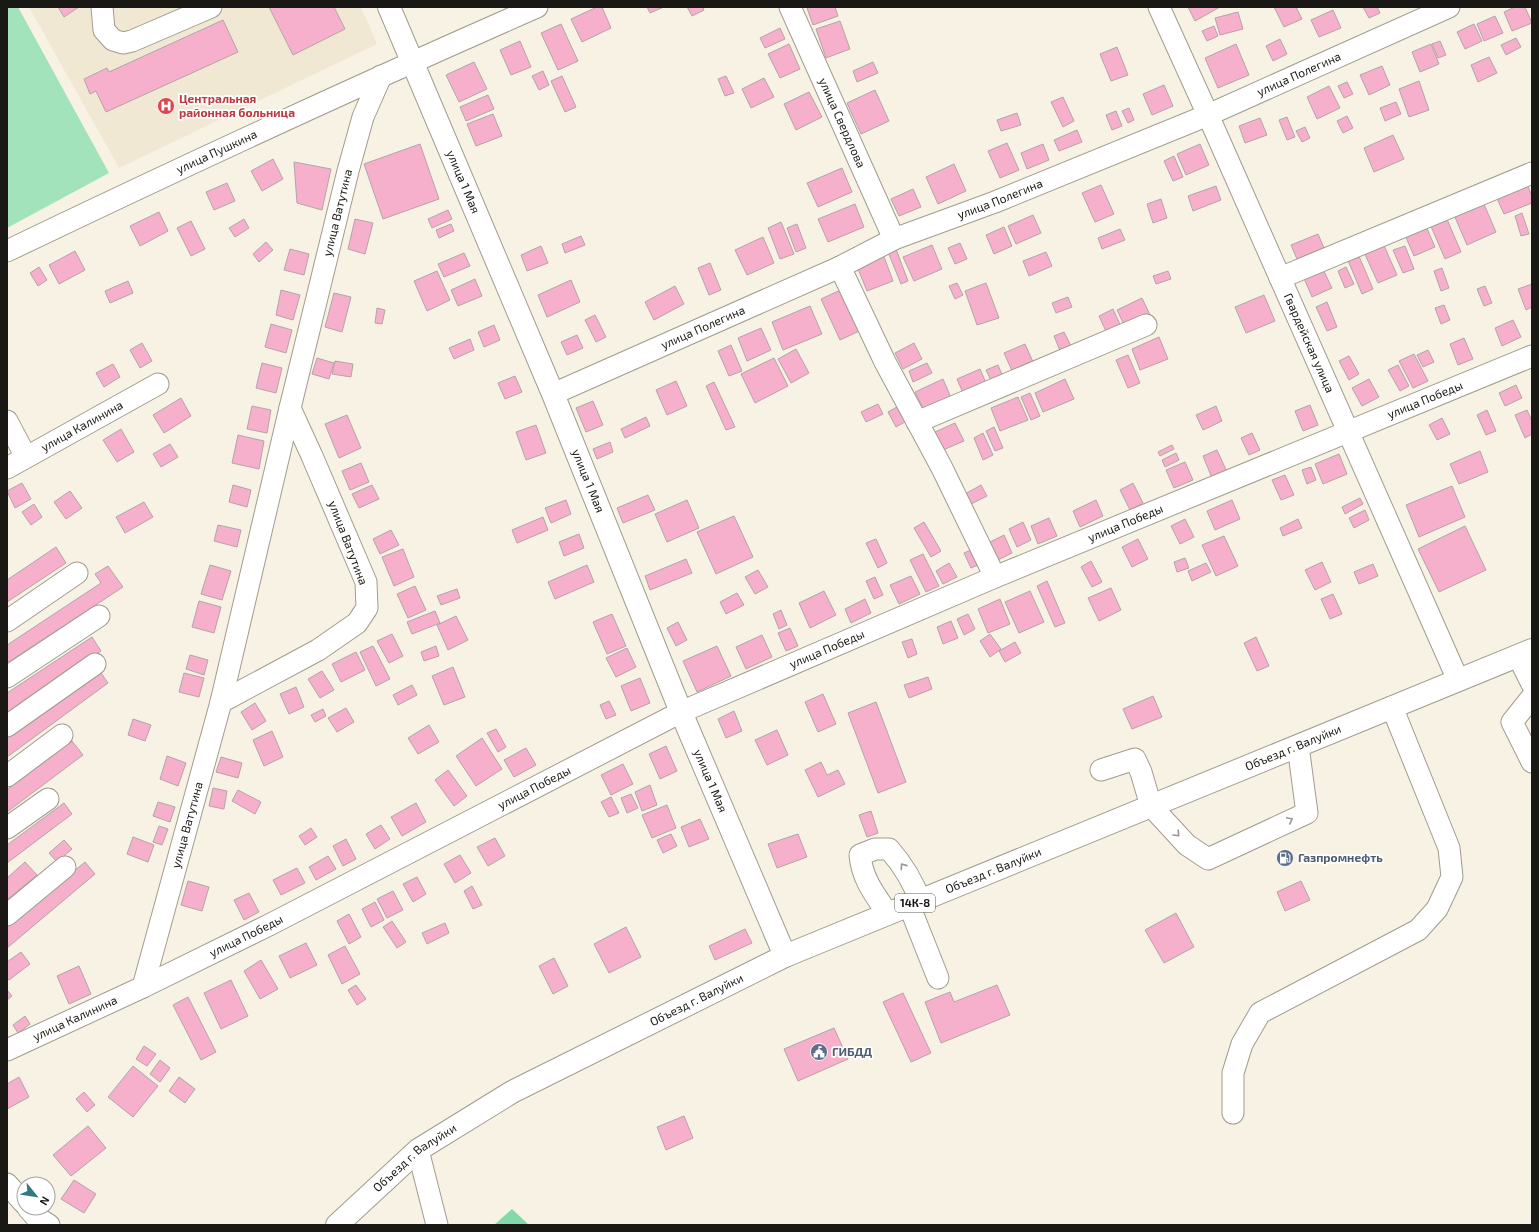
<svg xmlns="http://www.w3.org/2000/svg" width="1539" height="1232" viewBox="0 0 1539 1232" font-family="'Exo 2',sans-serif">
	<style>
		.built { fill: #f0e8d2 }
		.green { fill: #a2e3bb }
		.forest { fill: #83d9a7 }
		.building { fill: #f6b0cb; stroke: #b4a4a9 }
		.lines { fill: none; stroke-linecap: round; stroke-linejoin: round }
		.minor-casing { stroke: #a19c8f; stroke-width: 23 }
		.major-casing { stroke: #a19c8f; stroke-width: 24 }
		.minor { stroke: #fff; stroke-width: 21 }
		.major { stroke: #fff; stroke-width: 22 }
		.oneway { stroke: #989795 }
		.labels { text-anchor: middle; stroke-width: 3.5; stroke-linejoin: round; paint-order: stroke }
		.shield { fill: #fff; stroke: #5f5d5a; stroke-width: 1 }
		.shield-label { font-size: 11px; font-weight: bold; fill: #1a1814 }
		.street-label { font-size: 12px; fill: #1a1814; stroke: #fff }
		.health-label { font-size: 12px; font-weight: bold; fill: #be3a42; stroke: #fff; text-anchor: start }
		.service-label { font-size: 12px; font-weight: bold; fill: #4e5e75; stroke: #fff; text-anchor: start }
	</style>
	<rect width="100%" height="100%" fill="#f7f2e4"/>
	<path class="built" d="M29,7H361L377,44L119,168Z"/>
	<path class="green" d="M7,7H18L109,173L7,228Z"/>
	<path class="forest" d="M512,1209L529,1225H494Z"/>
	<path class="building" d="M58,7H79L64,17Z
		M269,7H334L345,29L293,55Z
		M597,7H602L611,28L582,42L571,19Z
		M647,7H664L650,13Z
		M687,7H703L704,10L692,16Z
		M809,7H835L838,16L813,25L807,8Z
		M1188,7H1220L1195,21Z
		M1274,7H1296L1302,19L1284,27Z
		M1363,7H1377L1380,13L1369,18Z
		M1515,7H1525L1532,23L1512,31L1504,12Z
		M1333,10L1341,28L1319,37L1311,20Z
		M1238,12L1243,29L1220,35L1215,18Z
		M1495,16L1503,33L1484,41L1477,24Z
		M223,20L238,52L106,112L96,91L90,94L84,79L107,68L109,72Z
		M840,21L850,49L826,58L816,29Z
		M561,24L578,61L558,70L541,33Z
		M1474,24L1482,41L1465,49L1457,32Z
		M1214,26L1218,36L1207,41L1202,31Z
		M780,28L785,39L765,48L760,38Z
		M1516,38L1521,47L1506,55L1501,45Z
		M1280,39L1287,54L1273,61L1266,46Z
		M520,41L531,67L511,75L500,50Z
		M1440,41L1446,55L1438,58L1432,44Z
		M789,44L800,69L780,78L768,54Z
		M1236,44L1249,75L1218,88L1205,58Z
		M1431,44L1439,64L1420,72L1412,52Z
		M1117,47L1128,75L1111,81L1100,54Z
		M1489,57L1497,73L1478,82L1471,65Z
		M474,62L487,89L459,102L446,75Z
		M873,62L878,73L857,82L853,71Z
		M1382,66L1390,85L1369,95L1360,75Z
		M543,71L549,85L539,90L532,76Z
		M562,76L576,107L565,112L551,81Z
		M726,76L734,93L725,96L718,79Z
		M764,78L774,97L751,108L742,89Z
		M1419,81L1429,110L1409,117L1399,89Z
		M1347,82L1353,94L1344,98L1338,86Z
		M1164,85L1173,106L1152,115L1143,94Z
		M1329,86L1340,108L1317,119L1307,97Z
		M875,90L889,121L861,134L847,103Z
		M809,92L822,117L796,130L784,104Z
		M488,95L494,109L466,121L460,107Z
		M1063,97L1074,121L1063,127L1051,102Z
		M1396,102L1401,114L1385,121L1380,108Z
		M1129,108L1134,120L1128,123L1122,111Z
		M1116,111L1122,126L1112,130L1106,115Z
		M1017,113L1021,125L1001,131L997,120Z
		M493,114L502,136L476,146L467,124Z
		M1347,116L1353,128L1343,133L1337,121Z
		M1287,117L1295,137L1287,140L1279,120Z
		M1260,118L1267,135L1245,143L1239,126Z
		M1305,127L1310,138L1302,142L1296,131Z
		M1077,130L1082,142L1059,151L1054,140Z
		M1393,135L1404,159L1374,172L1364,148Z
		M1007,143L1019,170L1000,178L988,151Z
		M420,144L439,199L383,219L364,164Z
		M1043,144L1049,160L1027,169L1021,153Z
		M1200,144L1209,165L1186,175L1177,154Z
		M1174,156L1183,177L1173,181L1164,161Z
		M273,159L283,179L262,191L251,171Z
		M294,162L331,169L322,210L297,203Z
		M954,164L966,191L938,204L926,177Z
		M842,168L852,192L818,207L807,183Z
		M1526,182L1532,196V203L1504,214L1495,194Z
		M227,183L235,201L214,210L206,192Z
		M1101,185L1114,214L1095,222L1082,193Z
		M1216,186L1221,200L1193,211L1188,196Z
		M913,189L921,207L899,216L891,199Z
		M1161,199L1167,218L1153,223L1147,204Z
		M1483,202L1496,232L1467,245L1454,215Z
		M855,204L864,227L828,242L818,219Z
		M448,210L452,219L432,228L428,219Z
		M159,212L168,231L140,246L130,226Z
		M1522,213L1529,234L1521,236L1515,216Z
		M1033,215L1041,233L1016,244L1008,226Z
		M1446,217L1461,252L1445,259L1430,224Z
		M244,219L249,228L235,237L229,228Z
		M355,219L373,223L365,254L348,249Z
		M191,221L205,249L191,256L177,228Z
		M781,222L794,254L780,259L768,228Z
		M451,224L454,231L439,238L436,230Z
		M797,224L806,248L796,252L787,228Z
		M1425,224L1435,247L1414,256L1404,233Z
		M1004,227L1012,246L994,254L986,235Z
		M1120,229L1125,240L1102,249L1098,238Z
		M1318,234L1324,248L1297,259L1291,245Z
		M581,236L585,245L565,253L562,244Z
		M763,237L774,263L747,275L735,250Z
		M1382,241L1397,275L1378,283L1363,250Z
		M266,242L273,250L259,262L253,254Z
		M960,243L967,259L955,264L948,248Z
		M932,245L942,269L914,281L903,257Z
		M541,246L548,263L527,271L521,255Z
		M1405,246L1414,269L1403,273L1393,250Z
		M290,249L309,254L304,275L284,270Z
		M896,249L908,281L901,284L888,252Z
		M75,251L85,270L59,284L49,265Z
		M1046,252L1052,266L1029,276L1023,261Z
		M464,253L470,266L444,277L438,264Z
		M883,254L893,281L867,291L856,264Z
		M1358,254L1373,289L1362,294L1347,258Z
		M710,263L721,290L709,295L698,268Z
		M39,267L47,280L38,286L30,273Z
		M1322,267L1332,288L1312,297L1303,276Z
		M1346,267L1354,284L1345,288L1338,271Z
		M1442,268L1449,288L1441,291L1434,271Z
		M437,271L450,300L427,311L414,281Z
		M1168,271L1171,279L1156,284L1153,276Z
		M475,279L482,296L458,306L451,290Z
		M571,280L580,302L547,317L538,295Z
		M128,281L133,293L110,303L105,291Z
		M957,283L963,295L955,299L949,286Z
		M986,283L999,318L977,325L965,291Z
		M1532,284V307L1526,310L1518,289Z
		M675,286L684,304L654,320L645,302Z
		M1485,286L1492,303L1484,306L1477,289Z
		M847,287L866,328L840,340L821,299Z
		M281,290L300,295L293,320L276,315Z
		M334,293L351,297L342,332L325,327Z
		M1264,295L1275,321L1246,333L1235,307Z
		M1068,297L1072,307L1056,313L1052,303Z
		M1142,298L1151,317L1126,329L1117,310Z
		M1327,302L1337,327L1327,331L1316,307Z
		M1444,305L1450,320L1441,324L1435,308Z
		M810,306L822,334L783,350L772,322Z
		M377,308L385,310L382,324L375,323Z
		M1113,309L1123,331L1109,338L1099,316Z
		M595,315L606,337L596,342L585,320Z
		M1513,320L1521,337L1502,346L1495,328Z
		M271,324L292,330L286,353L265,347Z
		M494,325L500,340L484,347L478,332Z
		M761,328L771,350L747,361L738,338Z
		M1064,332L1072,348L1061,353L1054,336Z
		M577,335L583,348L567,355L561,342Z
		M1159,337L1168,359L1140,370L1132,349Z
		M1464,338L1473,359L1458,365L1450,344Z
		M470,339L474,350L454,359L449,348Z
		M142,343L152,361L140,368L130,350Z
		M914,343L922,359L903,369L895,353Z
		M1025,344L1034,364L1013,373L1004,353Z
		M731,345L742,371L729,376L718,351Z
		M796,349L809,373L791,383L778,359Z
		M1428,350L1434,362L1423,367L1417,355Z
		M1414,354L1428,381L1413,388L1399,361Z
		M1128,355L1140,383L1128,388L1116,360Z
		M1349,356L1359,374L1349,380L1339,361Z
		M317,358L334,363L329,379L312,374Z
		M774,358L788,386L755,403L741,374Z
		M335,361L353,364L351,377L332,374Z
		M262,363L282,368L276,393L256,388Z
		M927,363L932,373L913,382L909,371Z
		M113,364L120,377L104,387L96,373Z
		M998,365L1003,377L992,382L986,370Z
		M1398,365L1409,386L1400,391L1388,370Z
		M980,369L986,383L963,393L957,379Z
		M515,376L522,392L505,399L498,383Z
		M943,379L952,400L925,412L915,392Z
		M1065,379L1074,399L1043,412L1035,393Z
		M1369,379L1379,397L1362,406L1352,388Z
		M676,381L687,406L667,415L656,390Z
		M714,382L735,427L726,430L706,386Z
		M1516,385L1522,398L1505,406L1499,393Z
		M1030,393L1040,416L1031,420L1021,397Z
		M1018,397L1028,420L1000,431L991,408Z
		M181,398L191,416L164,433L153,415Z
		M593,401L603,425L586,432L576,408Z
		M878,404L883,414L866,422L861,412Z
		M902,404L910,419L896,427L888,412Z
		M1310,405L1318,425L1303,431L1295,411Z
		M252,406L271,410L267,433L247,429Z
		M1216,406L1222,421L1203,430L1196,415Z
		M1487,410L1496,431L1486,435L1477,415Z
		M1527,410L1532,421V434L1525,438L1515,415Z
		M347,415L361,448L339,458L325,424Z
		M646,417L650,426L625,438L621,429Z
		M1442,418L1450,434L1437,440L1429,425Z
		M955,423L964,441L943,450L935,432Z
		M536,425L546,453L526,460L516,432Z
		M994,427L1003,448L995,451L986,431Z
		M121,429L134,452L117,462L103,440Z
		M983,433L993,455L983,460L974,438Z
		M1252,433L1260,450L1249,455L1241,438Z
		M238,435L264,441L259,469L232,463Z
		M610,442L613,452L597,459L593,449Z
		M170,444L178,457L161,467L153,454Z
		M1172,445L1174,449L1160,456L1158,452Z
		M1217,450L1227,472L1212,478L1203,456Z
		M1480,451L1488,472L1459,484L1450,464Z
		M1176,453L1179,460L1165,467L1162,460Z
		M1339,454L1347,474L1323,484L1315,464Z
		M1185,462L1193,480L1174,488L1166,470Z
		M361,463L369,482L350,490L342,471Z
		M1311,467L1316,480L1307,484L1302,470Z
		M1285,475L1294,495L1281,500L1272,480Z
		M22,483L31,499L15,508L7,491Z
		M1133,483L1143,503L1130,510L1120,490Z
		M233,485L251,490L247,507L229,502Z
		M372,485L379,499L359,508L352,494Z
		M981,485L987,496L971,504L965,494Z
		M1452,486L1465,517L1419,537L1406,505Z
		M70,491L82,508L66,519L54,502Z
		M648,495L655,510L623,523L617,508Z
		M1360,498L1363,504L1345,514L1342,507Z
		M566,500L571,514L551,523L545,508Z
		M687,500L699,528L667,542L655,514Z
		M1096,500L1103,516L1080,527L1073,511Z
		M1232,500L1240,519L1215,530L1207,511Z
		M144,502L153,517L125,533L116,517Z
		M34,504L42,517L31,525L22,512Z
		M1365,510L1369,520L1354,528L1349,518Z
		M734,516L753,557L716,574L697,532Z
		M543,517L548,530L517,543L512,530Z
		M1049,518L1057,536L1038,544L1031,526Z
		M1185,519L1194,537L1180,544L1171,526Z
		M1298,519L1302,528L1283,536L1280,528Z
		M924,522L941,551L931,557L914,528Z
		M1023,522L1031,540L1017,547L1009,529Z
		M218,525L241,530L237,547L214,541Z
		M1465,526L1486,570L1439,592L1418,549Z
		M391,530L399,545L380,554L373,539Z
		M579,534L584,548L564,556L559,542Z
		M1004,535L1012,553L996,561L988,543Z
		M1224,536L1238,566L1216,576L1202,545Z
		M876,539L887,563L878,568L866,543Z
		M1138,539L1148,559L1132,567L1122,547Z
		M56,547L66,563L7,602V580Z
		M978,547L985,562L971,568L964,553Z
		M403,549L414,577L394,586L382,557Z
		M923,554L939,586L926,592L910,560Z
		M1185,558L1189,568L1177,572L1174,562Z
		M686,559L692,573L650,590L645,576Z
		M1091,561L1102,582L1092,587L1081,567Z
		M1322,562L1331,582L1315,590L1305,570Z
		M949,563L957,577L943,584L936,571Z
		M1206,563L1211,572L1192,581L1188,571Z
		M1373,564L1378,576L1359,584L1354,572Z
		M210,565L231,571L222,600L201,594Z
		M587,565L594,582L555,599L548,582Z
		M108,566L123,587L7,663V645L101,583L95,574Z
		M758,570L768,587L755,594L745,577Z
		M911,576L920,594L899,604L890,585Z
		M875,577L883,595L874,599L866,581Z
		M1047,581L1065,623L1055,627L1037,586Z
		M415,586L426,610L408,618L397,594Z
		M1111,588L1121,610L1099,621L1088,598Z
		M457,589L460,598L441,605L437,596Z
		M824,591L836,615L810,628L799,603Z
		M1030,591L1044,622L1019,633L1005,602Z
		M737,593L744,605L726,614L720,602Z
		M1333,594L1342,614L1330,619L1321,599Z
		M865,599L871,613L851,623L845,609Z
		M1000,599L1010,624L988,633L978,609Z
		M199,601L221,607L214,633L192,627Z
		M781,610L787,625L779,629L773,614Z
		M435,611L440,623L412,634L407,622Z
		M612,614L626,646L607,654L593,622Z
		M968,614L975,629L964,635L957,619Z
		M456,616L468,640L448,650L437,625Z
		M951,621L958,638L943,644L937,627Z
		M678,622L687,640L676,646L667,628Z
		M790,628L798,646L786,651L778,633Z
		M392,634L403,656L389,663L377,641Z
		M990,634L1001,649L990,657L980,641Z
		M762,635L772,657L746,669L736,647Z
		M92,637L101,651L7,713V693Z
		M1256,637L1269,666L1257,671L1244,643Z
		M912,639L917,654L908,658L902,642Z
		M1015,642L1021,653L1005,662L999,651Z
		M373,646L390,679L376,686L360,652Z
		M436,646L439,656L424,661L421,652Z
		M717,646L731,676L697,692L683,661Z
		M627,648L636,667L616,677L606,658Z
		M356,652L365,670L341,682L332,664Z
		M190,655L208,660L204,675L186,669Z
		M453,667L465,697L444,705L432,676Z
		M99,670L108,683L7,757V738Z
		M322,671L334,690L320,698L308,679Z
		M184,673L204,678L199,697L179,692Z
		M928,677L932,689L909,698L904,685Z
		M640,678L650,703L631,711L621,686Z
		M412,685L417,695L398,705L393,695Z
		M296,687L304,707L289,714L280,694Z
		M823,694L836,724L818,732L805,702Z
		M1153,696L1162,717L1132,729L1123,709Z
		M609,701L616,715L606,719L600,705Z
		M876,702L906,782L878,793L848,713Z
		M255,703L266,721L252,730L241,712Z
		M346,708L354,722L337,732L328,718Z
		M323,709L326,716L315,722L311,715Z
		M734,711L742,731L726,738L718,719Z
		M133,719L151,725L145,741L128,735Z
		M429,725L439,742L418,754L408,738Z
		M496,729L506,747L498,752L487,733Z
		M777,730L788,755L767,765L755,740Z
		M272,731L283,757L264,766L253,740Z
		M482,738L502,769L476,786L456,756Z
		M72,741L83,755L7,812V790Z
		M666,746L677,771L660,779L649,754Z
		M526,748L536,765L514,777L504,760Z
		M167,756L186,763L178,786L160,779Z
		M221,757L242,763L238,778L216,772Z
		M821,762L827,775L838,770L845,784L818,797L805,770Z
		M623,764L633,784L611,795L601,775Z
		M448,770L467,796L454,806L435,780Z
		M650,785L657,805L642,811L635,792Z
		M213,788L227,791L224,809L209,806Z
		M238,790L261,802L255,814L232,801Z
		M631,794L638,808L627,813L621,798Z
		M611,797L619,813L609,817L601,802Z
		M158,802L175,807L170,822L153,816Z
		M64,803L72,814L7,863V845Z
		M416,803L426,822L402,836L391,817Z
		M667,805L676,828L652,838L642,815Z
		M871,811L878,833L867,837L859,815Z
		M700,819L709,839L689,847L681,827Z
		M381,825L390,839L375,849L366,834Z
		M159,826L168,829L162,845L153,842Z
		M311,828L317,837L305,845L299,836Z
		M671,834L677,846L663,853L657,840Z
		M798,834L807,857L777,868L768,844Z
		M133,837L154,845L148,862L127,854Z
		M495,838L505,856L488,866L477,847Z
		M346,839L356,859L343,866L333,846Z
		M64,840L72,849L57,862L49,853Z
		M460,855L471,873L455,883L444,864Z
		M328,856L336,869L316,880L309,867Z
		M25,862L37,875L7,900V878Z
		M85,862L95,874L7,948V927Z
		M297,868L305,883L281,895L273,880Z
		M417,877L426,894L413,902L403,884Z
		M188,881L209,887L202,911L181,905Z
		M1301,881L1310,900L1285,911L1277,892Z
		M472,886L482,905L473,909L464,891Z
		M393,891L403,910L387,918L377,899Z
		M249,893L259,912L244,920L234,900Z
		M375,902L384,920L371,927L362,909Z
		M1176,913L1194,947L1164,963L1145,930Z
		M349,914L361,937L349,944L337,921Z
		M392,921L406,942L397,948L383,927Z
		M445,923L449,933L427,944L422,933Z
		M626,927L641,957L609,973L594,944Z
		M745,929L752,943L715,960L709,946Z
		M306,943L317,965L290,978L279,956Z
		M345,946L360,974L342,984L328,955Z
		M21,952L30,964L9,980L7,978V962Z
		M554,958L568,986L553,994L539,966Z
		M261,960L278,989L260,999L244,971Z
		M79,966L91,994L69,1004L57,976Z
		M231,980L248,1016L221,1029L204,993Z
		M356,985L366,999L357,1005L348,990Z
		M997,985L1010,1015L941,1043L925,1002L950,992L954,1002Z
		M7,990L12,996L7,1000Z
		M903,993L931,1053L911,1062L883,1002Z
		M188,997L216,1052L201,1060L173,1005Z
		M25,1016L30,1024L18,1033L13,1025Z
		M834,1028L848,1059L798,1081L784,1049Z
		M144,1046L156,1054L147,1066L136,1059Z
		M160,1060L170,1068L160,1082L150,1074Z
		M133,1066L158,1086L133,1117L108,1097Z
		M19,1077L29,1097L7,1109V1084Z
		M179,1077L195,1089L185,1103L169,1091Z
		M84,1092L95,1105L87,1112L76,1099Z
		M684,1116L693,1138L666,1150L657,1127Z
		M88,1126L106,1148L71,1176L53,1155Z
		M74,1180L96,1194L84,1213L61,1199Z"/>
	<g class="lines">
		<g class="minor-casing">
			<g id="minor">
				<path d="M102,7L104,30L113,40L123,43L132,41L211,7"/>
				<path id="s1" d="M790,7L894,239"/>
				<path id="s2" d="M1159,7L1208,115L1458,680"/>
				<path id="s3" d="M7,251C182,167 359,85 537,7"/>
				<path d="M840,267L885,362L942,468L995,577"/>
				<path d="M1280,278L1532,173"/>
				<path id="s4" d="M553,394L840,267L894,239L995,202L1208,115L1449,7"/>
				<path d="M7,421L26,457"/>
				<path d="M917,422L1146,325"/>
				<path id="s5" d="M7,468L158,384"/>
				<path d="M7,621L77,573"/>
				<path d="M1518,656L1532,684"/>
				<path d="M7,677L99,616"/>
				<path d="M1532,697L1512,722L1532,762"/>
				<path d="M221,702L290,408"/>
				<path d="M7,726L95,664"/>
				<path d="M1101,770L1135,759L1141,772L1151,806L1187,845L1208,859L1307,813L1298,746"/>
				<path d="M7,776L62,735"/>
				<path d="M7,828L48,799"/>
				<path d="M909,905L938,978"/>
				<path d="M888,914C875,895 862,879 860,855L875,849H889C903,865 913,881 920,901"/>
				<path d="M7,915L65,867"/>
				<path id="s6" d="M143,987L221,702L318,650L357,623L367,608L366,582L312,456L290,408L348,171L363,117L381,76"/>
				<path id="s7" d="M7,1050L143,987L269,925L681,712L995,577L1532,356"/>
				<path d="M1233,1113V1073L1242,1044L1260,1013L1418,930L1437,909L1452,877L1449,848L1392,707"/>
				<path d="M418,1150L437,1225"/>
				<path d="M7,1184L24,1203"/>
				<path d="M28,1208L35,1216L49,1225"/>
			</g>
		</g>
		<g class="major-casing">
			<g id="major">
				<path id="s8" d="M389,7L553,394L681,712L785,956"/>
				<path id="s9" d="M337,1225L418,1150L512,1092L785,956L1532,650"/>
			</g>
		</g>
		<use href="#minor" class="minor"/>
		<use href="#major" class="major"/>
	</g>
	<defs><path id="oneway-chevron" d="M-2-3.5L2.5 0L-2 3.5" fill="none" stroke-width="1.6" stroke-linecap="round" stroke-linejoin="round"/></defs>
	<g class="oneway">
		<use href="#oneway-chevron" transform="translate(1290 820) rotate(-25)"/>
		<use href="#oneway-chevron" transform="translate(1177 834) rotate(47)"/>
		<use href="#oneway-chevron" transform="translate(903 866) rotate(-125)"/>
	</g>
	<defs>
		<g id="hospital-disc" transform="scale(0.9)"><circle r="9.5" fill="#e0444e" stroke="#fff"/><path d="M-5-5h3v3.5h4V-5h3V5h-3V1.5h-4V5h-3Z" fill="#fff"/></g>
		<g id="fuel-disc" transform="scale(0.9)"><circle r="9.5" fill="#5c6f8a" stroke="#fff"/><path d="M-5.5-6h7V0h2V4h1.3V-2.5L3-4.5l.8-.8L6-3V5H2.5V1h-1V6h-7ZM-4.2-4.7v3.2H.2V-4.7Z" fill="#fff"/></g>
		<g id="civic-disc" transform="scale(0.9)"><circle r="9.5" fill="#5c6f8a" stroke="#fff"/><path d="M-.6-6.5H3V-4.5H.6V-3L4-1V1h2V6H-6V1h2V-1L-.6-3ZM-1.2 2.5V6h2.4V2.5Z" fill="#fff"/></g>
	</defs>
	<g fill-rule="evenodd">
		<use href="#hospital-disc" x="166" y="106"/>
		<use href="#fuel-disc" x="1285" y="858"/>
		<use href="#civic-disc" x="819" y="1052"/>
	</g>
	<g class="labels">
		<rect class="shield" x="895" y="894" width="40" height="18" rx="3"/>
		<g class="shield-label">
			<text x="915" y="907">14К-8</text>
		</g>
		<g class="street-label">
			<text dy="4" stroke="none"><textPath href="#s4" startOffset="812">улица Полегина</textPath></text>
			<text dy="4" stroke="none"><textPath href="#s1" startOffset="127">улица Свердлова</textPath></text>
			<text dy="4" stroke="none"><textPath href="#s3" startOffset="232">улица Пушкина</textPath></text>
			<text dy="4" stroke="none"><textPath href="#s8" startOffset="190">улица 1 Мая</textPath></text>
			<text dy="4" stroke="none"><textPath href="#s4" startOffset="488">улица Полегина</textPath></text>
			<text dy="4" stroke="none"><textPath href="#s6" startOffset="888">улица Ватутина</textPath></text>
			<text dy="4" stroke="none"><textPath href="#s4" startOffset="164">улица Полегина</textPath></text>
			<text dy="4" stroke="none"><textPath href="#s2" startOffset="368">Гвардейская улица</textPath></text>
			<text dy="4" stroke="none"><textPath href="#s7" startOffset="1561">улица Победы</textPath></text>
			<text dy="4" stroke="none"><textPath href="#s5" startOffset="86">улица Калинина</textPath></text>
			<text dy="4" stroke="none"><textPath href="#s8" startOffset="514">улица 1 Мая</textPath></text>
			<text dy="4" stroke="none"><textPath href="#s7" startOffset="1237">улица Победы</textPath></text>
			<text transform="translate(348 543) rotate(69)" y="4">улица Ватутина</text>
			<text dy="4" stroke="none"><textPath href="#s7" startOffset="913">улица Победы</textPath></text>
			<text dy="4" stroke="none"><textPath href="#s9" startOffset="1075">Объезд г. Валуйки</textPath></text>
			<text dy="4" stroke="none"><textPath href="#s8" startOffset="838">улица 1 Мая</textPath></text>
			<text dy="4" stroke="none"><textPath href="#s7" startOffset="589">улица Победы</textPath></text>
			<text dy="4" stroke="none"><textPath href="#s6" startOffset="168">улица Ватутина</textPath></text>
			<text dy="4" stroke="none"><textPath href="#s9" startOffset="751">Объезд г. Валуйки</textPath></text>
			<text dy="4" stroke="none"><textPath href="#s7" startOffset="265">улица Победы</textPath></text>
			<text dy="4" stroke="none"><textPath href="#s9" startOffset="427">Объезд г. Валуйки</textPath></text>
			<text dy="4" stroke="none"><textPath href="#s7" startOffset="75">улица Калинина</textPath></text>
			<text dy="4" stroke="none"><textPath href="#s9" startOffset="103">Объезд г. Валуйки</textPath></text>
		</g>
		<g class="health-label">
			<text x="179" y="103">Центральная<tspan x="179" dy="14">районная больница</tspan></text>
		</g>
		<g class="service-label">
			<text x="1298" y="862">Газпромнефть</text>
			<text x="832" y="1056">ГИБДД</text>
		</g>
	</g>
	<rect width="1539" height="1232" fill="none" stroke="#1a1814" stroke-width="16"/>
	<g transform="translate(36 1196) rotate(120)"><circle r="19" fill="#ffffff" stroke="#a3a3a1"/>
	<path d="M0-3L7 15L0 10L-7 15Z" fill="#317a81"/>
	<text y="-6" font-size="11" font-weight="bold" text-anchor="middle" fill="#1a1814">N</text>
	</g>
</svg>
